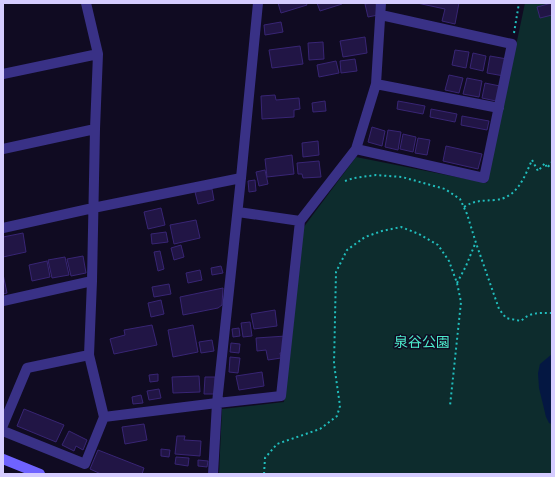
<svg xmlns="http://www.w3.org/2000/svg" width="555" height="477" viewBox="0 0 555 477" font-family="Signika,'Noto Sans JP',sans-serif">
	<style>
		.green { fill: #0d2c2d }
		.water { fill: #041742 }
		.building { fill: #211545; stroke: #382574 }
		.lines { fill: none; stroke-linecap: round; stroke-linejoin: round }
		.path { stroke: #21bebd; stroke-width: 2; stroke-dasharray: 2 3; stroke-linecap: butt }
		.street { stroke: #393186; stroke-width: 10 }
		.secondary { stroke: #6f63ff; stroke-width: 10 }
		.labels { text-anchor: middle; stroke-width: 3; stroke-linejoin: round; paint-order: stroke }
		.park-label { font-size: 14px; fill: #4cebcc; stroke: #100b22 }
	</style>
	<rect width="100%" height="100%" fill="#100b22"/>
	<path class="green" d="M525,3H552V474H219L222,409L284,402L303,228L356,157L487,183Z"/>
	<path class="water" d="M552,354V424L549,423L546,417L539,388L538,373L540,364Z"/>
	<path class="building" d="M278,3H306L307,5L281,13Z
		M317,3H342V4L320,11Z
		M372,3H376L378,15L368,17L365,4Z
		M417,3H459L455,24L442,21L445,9Z
		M552,3V15L540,18L537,7Z
		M281,22L283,32L265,35L264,25Z
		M365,37L367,53L343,57L340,41Z
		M323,42L324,59L309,60L308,43Z
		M300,46L303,64L272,68L269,50Z
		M455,50L469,52L466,68L452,65Z
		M473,53L486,56L483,71L470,68Z
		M490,56L507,59L504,76L487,73Z
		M355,59L357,71L341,73L340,61Z
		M336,61L339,73L319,77L317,65Z
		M449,75L463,78L459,93L445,90Z
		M467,78L482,81L479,97L463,94Z
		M485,83L500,86L496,101L482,98Z
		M275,95L276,100L299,98L300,109L294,110V117L262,119L261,96Z
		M325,101L326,111L313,112L312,103Z
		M398,101L425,106L423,114L397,109Z
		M431,109L457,114L455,122L430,117Z
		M462,116L489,121L487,130L461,125Z
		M372,127L385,131L382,146L368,142Z
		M388,130L401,132L398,150L385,147Z
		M403,134L416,137L413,152L400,149Z
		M418,138L430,140L427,155L415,153Z
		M318,141L319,155L303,157L302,143Z
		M446,146L482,154L478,169L443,161Z
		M292,155L294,174L267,177L265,159Z
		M319,161L321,177L303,178L302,174H298L297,163Z
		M265,170L268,184L259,186L256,172Z
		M255,180L256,191L249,192L248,181Z
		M212,189L214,200L198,204L195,192Z
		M161,208L165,225L148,229L144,212Z
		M196,220L200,238L174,244L170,225Z
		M166,232L168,242L152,244L151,234Z
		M23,233L26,252L3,257V237Z
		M181,245L184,257L174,260L171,248Z
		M160,251L164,269L158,271L154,252Z
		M83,256L86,273L71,276L67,259Z
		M65,257L69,275L52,278L48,260Z
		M47,261L50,277L32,281L29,265Z
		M221,266L223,273L212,275L211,268Z
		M200,270L202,280L188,283L186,273Z
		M3,274L7,293L3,294Z
		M169,284L171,294L154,297L152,287Z
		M223,288L222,305L218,308L183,315L180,297Z
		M161,300L164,314L151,317L148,303Z
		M275,310L277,326L254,329L251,314Z
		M250,322L252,336L243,337L241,323Z
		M152,325L157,345L114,354L110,339L125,335L124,330Z
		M193,325L198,352L173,357L168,330Z
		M239,328L240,336L233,337L232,329Z
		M286,336L285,353H280L281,358L268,360L266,350L257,351L256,338Z
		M212,340L214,351L201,353L199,342Z
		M231,343L240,344L239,353L230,352Z
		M230,357L240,358L238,373L229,372Z
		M262,372L264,386L239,390L236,376Z
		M158,374V381L150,382L149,375Z
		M199,376L200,392L173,393L172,377Z
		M205,377H215V394H204Z
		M159,389L161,398L149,400L147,391Z
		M141,395L143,403L133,404L132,397Z
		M24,409L64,425L56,442L17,426Z
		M144,424L147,440L125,444L122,427Z
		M69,431L87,440L83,450L76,446L74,451L62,445Z
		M177,436H185L184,440L201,441L200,456L175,454Z
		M161,449L170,450L169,457L161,456Z
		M98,450L144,468L142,474H101L90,469Z
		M176,457L189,458L188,466L175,464Z
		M198,460L208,461L207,467L198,466Z"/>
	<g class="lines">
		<path class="path" d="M514,33L519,3
			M345,181L354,178L376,175L402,177L445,189L460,199L467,214L476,243L499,309L506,318L521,321C530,312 539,313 552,313
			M464,207C475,200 482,201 495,200C517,198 524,178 532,160L538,171L545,163L547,168L552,162
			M457,283L466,266L475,244
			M264,474L265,458L277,444L320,429L337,416L340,406L334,364L336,272L347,250L365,237L382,231L401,227L419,234L438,245L449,261L457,283L461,302L450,406"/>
		<path class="street" d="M3,74L98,54
			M376,84L499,108
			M3,149L95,129
			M356,149L484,178L512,44L381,15
			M238,212L300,221
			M3,228L93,208L241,178
			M3,301L92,281
			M104,417L217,403L281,396L300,221L356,149L376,84L381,3
			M3,425L27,368L89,355
			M3,431L85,464L104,417L89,355L92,281L95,129L98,54L86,3
			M213,474L217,403L241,178L258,3"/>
		<path class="secondary" d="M3,459L40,474"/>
	</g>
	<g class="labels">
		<g class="park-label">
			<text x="422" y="347">泉谷公園</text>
		</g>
	</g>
	<rect width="555" height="477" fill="none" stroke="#d5ccff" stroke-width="8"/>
</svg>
